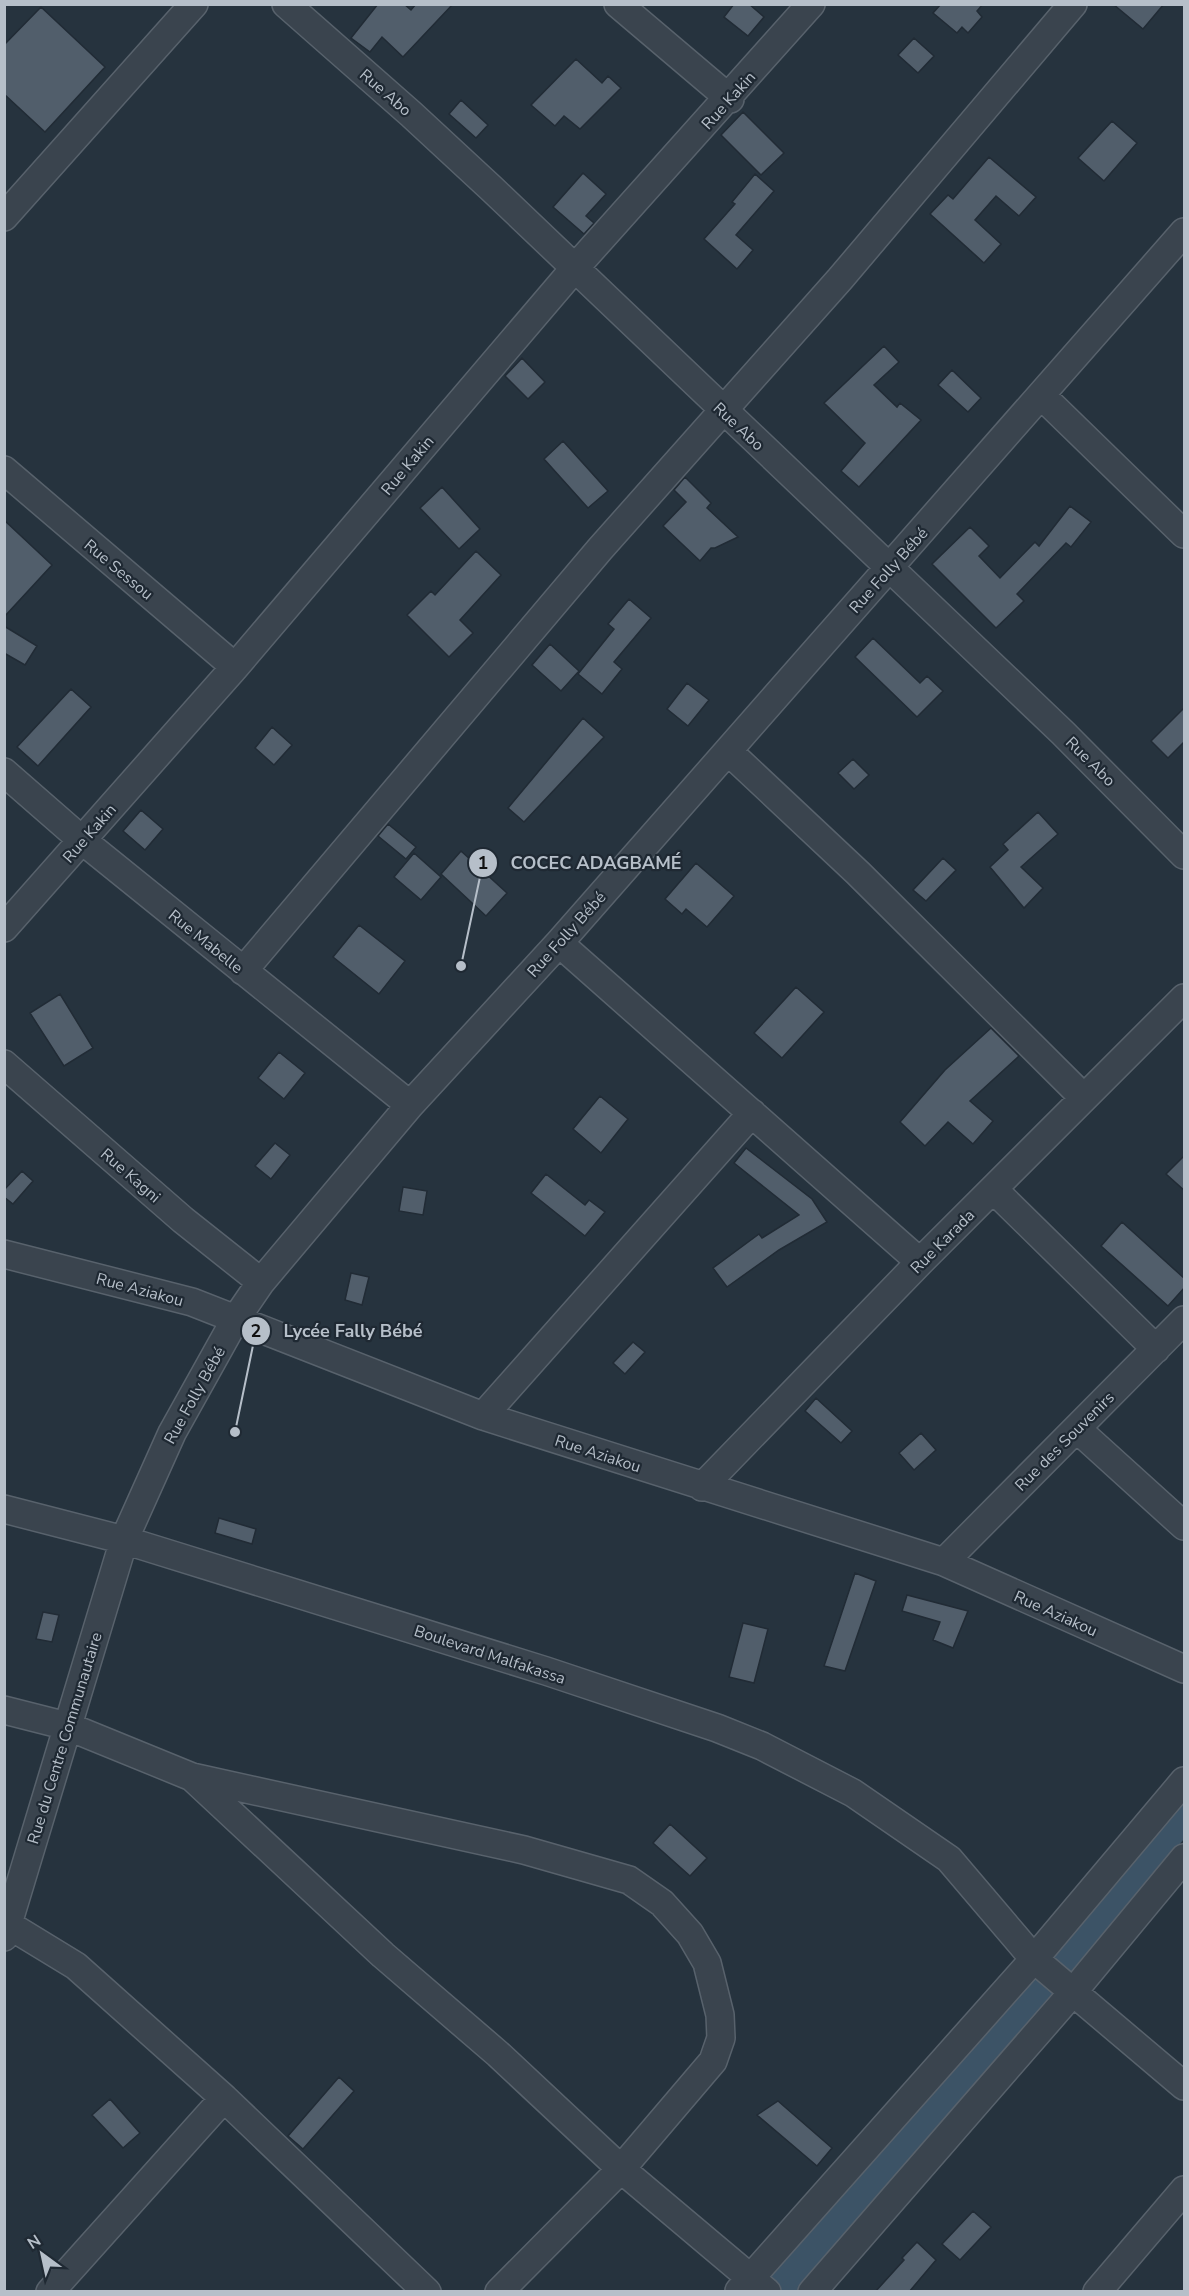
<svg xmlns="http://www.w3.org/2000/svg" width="1189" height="2296" viewBox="0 0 1189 2296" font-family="'Nunito Sans',sans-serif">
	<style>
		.water { fill: #3c5366 }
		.building { fill: #515e6b; stroke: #212b35; stroke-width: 1.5 }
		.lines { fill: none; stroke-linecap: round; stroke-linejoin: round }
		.minor-casing { stroke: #58626c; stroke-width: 30 }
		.minor { stroke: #3a444e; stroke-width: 27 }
		.labels { text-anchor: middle; stroke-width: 4.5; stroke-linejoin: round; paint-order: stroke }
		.street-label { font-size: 16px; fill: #b6bfc9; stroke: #1f2933 }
		.leader { fill: none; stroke: #b6bfc9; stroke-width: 2 }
		.callout-dot { fill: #b6bfc9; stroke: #1f2933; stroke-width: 2 }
		.mark-label { font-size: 18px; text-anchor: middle; font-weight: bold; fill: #111 }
		.callout-label { font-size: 18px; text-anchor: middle; font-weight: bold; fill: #b6bfc9; stroke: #1f2933; stroke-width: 4.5; stroke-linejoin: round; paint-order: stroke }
	</style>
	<rect width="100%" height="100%" fill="#26333e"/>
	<path class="water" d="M1184,1794V1839L799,2291L758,2292Z"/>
	<path class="building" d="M378,4H404L411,10L416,4H453L403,57L382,37L370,52L351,38Z
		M734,4H749L764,17L748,36L724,17Z
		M941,4H983L977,11L982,17L968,33L962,27L957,33L933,13Z
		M1113,4H1164L1143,29Z
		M41,7L105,67L45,132L4,94V45Z
		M914,38L934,56L918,73L898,55Z
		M576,59L602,83L608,76L621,88L580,129L564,116L555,126L531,105Z
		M461,100L488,125L476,138L449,114Z
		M743,112L784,153L761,175L721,135Z
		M1112,121L1137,143L1104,181L1078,158Z
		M989,157L1036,197L1019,216L996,196L975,220L1001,244L984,263L930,214L948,195L953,199Z
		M583,173L606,194L586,216L594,223L584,234L553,207Z
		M755,174L774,191L736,235L753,250L737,269L704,239L735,204L732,202Z
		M884,346L899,362L874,385L897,407L900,403L921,420L859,487L841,471L865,443L824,403Z
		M522,358L545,382L528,399L505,376Z
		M952,370L981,398L968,412L938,385Z
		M563,441L608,491L588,508L544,459Z
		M685,477L711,503L707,508L738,537L715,548H711L700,561L663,526L686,502L674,490Z
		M442,487L480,529L459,549L420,508Z
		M1070,506L1091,522L1071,547L1066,543L1017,594L1024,601L996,628L932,564L970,527L989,546L979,556L1000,578L1035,542L1039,546Z
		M4,520L52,565L4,617Z
		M476,551L501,575L460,620L473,633L449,657L407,615L431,591L435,595Z
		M629,599L651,618L614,662L622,669L602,694L578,674L614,629L608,624Z
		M4,626L37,646L25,665L4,653Z
		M873,638L920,683L927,676L943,691L917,717L855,657Z
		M550,644L579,671L561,691L532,665Z
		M687,683L709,700L688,726L667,709Z
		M71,689L91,707L38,766L17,747Z
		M1185,707V741L1168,758L1151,741Z
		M583,718L604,737L524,822L508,808Z
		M272,727L292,745L274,765L255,748Z
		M853,759L869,775L854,789L838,773Z
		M141,810L163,829L145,850L123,831Z
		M1038,812L1058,834L1021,867L1043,888L1024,908L990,867L1008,850L1003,844Z
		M388,824L416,847L406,859L378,836Z
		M461,851L507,893L486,916L441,874Z
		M414,853L441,877L421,900L394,877Z
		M943,858L956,870L926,901L913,890Z
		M696,863L734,896L707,927L686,909L682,914L665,899Z
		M359,925L405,961L379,994L333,957Z
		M796,987L824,1012L782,1058L754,1033Z
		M60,994L93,1048L64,1066L30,1013Z
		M991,1028L1019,1056L970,1101L993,1121L973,1144L948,1122L925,1146L900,1122L945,1070Z
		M279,1052L305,1073L284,1099L258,1078Z
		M600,1096L628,1119L601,1153L573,1129Z
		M275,1143L290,1155L271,1179L255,1166Z
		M746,1148L812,1199L827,1222L779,1250L727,1287L713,1268L759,1234L762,1238L799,1215L734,1163Z
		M1185,1155V1191L1166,1174Z
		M22,1171L33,1181L13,1204L4,1197V1190Z
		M546,1174L585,1205L589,1200L605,1212L585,1236L531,1193Z
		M403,1187L427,1191L423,1215L399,1211Z
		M1122,1222L1185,1279V1287L1168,1306L1101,1246Z
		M351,1273L369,1277L362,1305L345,1300Z
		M633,1342L645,1352L625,1374L613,1363Z
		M816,1398L852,1431L841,1443L805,1411Z
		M921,1433L936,1450L914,1470L899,1453Z
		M219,1518L256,1529L252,1544L215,1533Z
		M855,1573L876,1581L845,1671L824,1666Z
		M907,1595L968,1611L953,1648L933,1640L940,1622L902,1611Z
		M43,1612L59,1615L52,1642L36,1639Z
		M743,1623L768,1629L754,1683L729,1677Z
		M670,1824L707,1858L690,1876L653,1843Z
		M339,2077L354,2091L303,2149L288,2136Z
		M110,2099L140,2133L123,2148L92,2115Z
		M778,2101L832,2148L817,2166L757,2115Z
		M973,2211L991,2227L960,2260L942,2244Z
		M917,2242L936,2260L909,2292H875L904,2260L902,2258Z"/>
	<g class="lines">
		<g class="minor-casing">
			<path id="minor" d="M286,4L411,114L492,189L1063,733L1184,855
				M618,4L730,99
				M4,217L194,4
				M1042,396L1184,534
				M4,470L235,667
				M728,751L858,873L1084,1098
				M4,772L83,841L410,1105
				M4,928L235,667L574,269L811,4
				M559,943L920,1262
				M243,971L600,549L840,279L1073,4
				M4,1064L183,1220L261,1282
				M993,1189L1156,1349
				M4,1254L192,1302L483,1416L944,1562L1184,1669
				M483,1416L752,1113
				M1077,1429L1184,1526
				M702,1487L920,1262L1184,998
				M4,1509L124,1540L546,1671L717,1728L762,1746L853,1793L949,1859L1034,1959L1184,2086
				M944,1562L1184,1320
				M4,1710L67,1726L192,1777L524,1850L629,1880L662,1903L690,1934L707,1963L720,2015L721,2038L713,2061L621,2169L499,2292
				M193,1778L383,1955L498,2054L621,2169L767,2292
				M4,1922L76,1966L224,2098L427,2292
				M4,1937L124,1540L172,1433L235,1320L261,1282L410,1105L559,943L1184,232
				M739,2291L1034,1959L1184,1781
				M50,2292L224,2098
				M812,2292L1073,1992L1184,1858
				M1097,2292L1184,2190"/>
		</g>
		<use href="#minor" class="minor"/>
	</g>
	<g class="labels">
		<g class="street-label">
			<text transform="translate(386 92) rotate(41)" y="6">Rue Abo</text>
			<text transform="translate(728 100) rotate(-48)" y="6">Rue Kakin</text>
			<text transform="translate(739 426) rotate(43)" y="6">Rue Abo</text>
			<text transform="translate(407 465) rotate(-50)" y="6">Rue Kakin</text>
			<text transform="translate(119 569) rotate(40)" y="6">Rue Sessou</text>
			<text transform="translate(888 570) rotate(-48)" y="6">Rue Folly Bébé</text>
			<text transform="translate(1091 761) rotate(45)" y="6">Rue Abo</text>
			<text transform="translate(89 833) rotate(-49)" y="6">Rue Kakin</text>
			<text transform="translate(566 934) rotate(-48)" y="6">Rue Folly Bébé</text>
			<text transform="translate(206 941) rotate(39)" y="6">Rue Mabelle</text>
			<text transform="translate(131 1175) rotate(41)" y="6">Rue Kagni</text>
			<text transform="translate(942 1241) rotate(-45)" y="6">Rue Karada</text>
			<text transform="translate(140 1289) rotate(15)" y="6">Rue Aziakou</text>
			<text transform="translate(194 1395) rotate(-61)" y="6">Rue Folly Bébé</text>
			<text transform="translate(1064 1441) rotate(-45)" y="6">Rue des Souvenirs</text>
			<text transform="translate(598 1453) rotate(18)" y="6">Rue Aziakou</text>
			<text transform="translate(1056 1613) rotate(24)" y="6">Rue Aziakou</text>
			<text transform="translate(490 1654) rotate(18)" y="6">Boulevard Malfakassa</text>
			<text transform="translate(64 1738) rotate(-73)" y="6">Rue du Centre Communautaire</text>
		</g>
	</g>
	<path class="leader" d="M461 966L483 863M235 1432L256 1331"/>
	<g class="callout-dot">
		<circle cx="461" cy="966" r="6"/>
		<circle cx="235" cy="1432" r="6"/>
		<circle cx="483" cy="863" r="15"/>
		<circle cx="256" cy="1331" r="15"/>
	</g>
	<g class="mark-label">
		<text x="483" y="869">1</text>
		<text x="256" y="1337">2</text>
	</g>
	<g class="callout-label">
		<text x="596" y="869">COCEC ADAGBAMÉ</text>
		<text x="353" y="1337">Lycée Fally Bébé</text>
	</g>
	<rect width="1189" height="2296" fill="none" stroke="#b6bfc9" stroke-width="12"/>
	<g transform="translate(42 2254) rotate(327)" stroke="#1f2933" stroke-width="4.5" paint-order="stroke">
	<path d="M0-4.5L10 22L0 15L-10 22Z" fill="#b6bfc9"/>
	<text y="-9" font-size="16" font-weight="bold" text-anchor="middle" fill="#b6bfc9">N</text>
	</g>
</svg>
